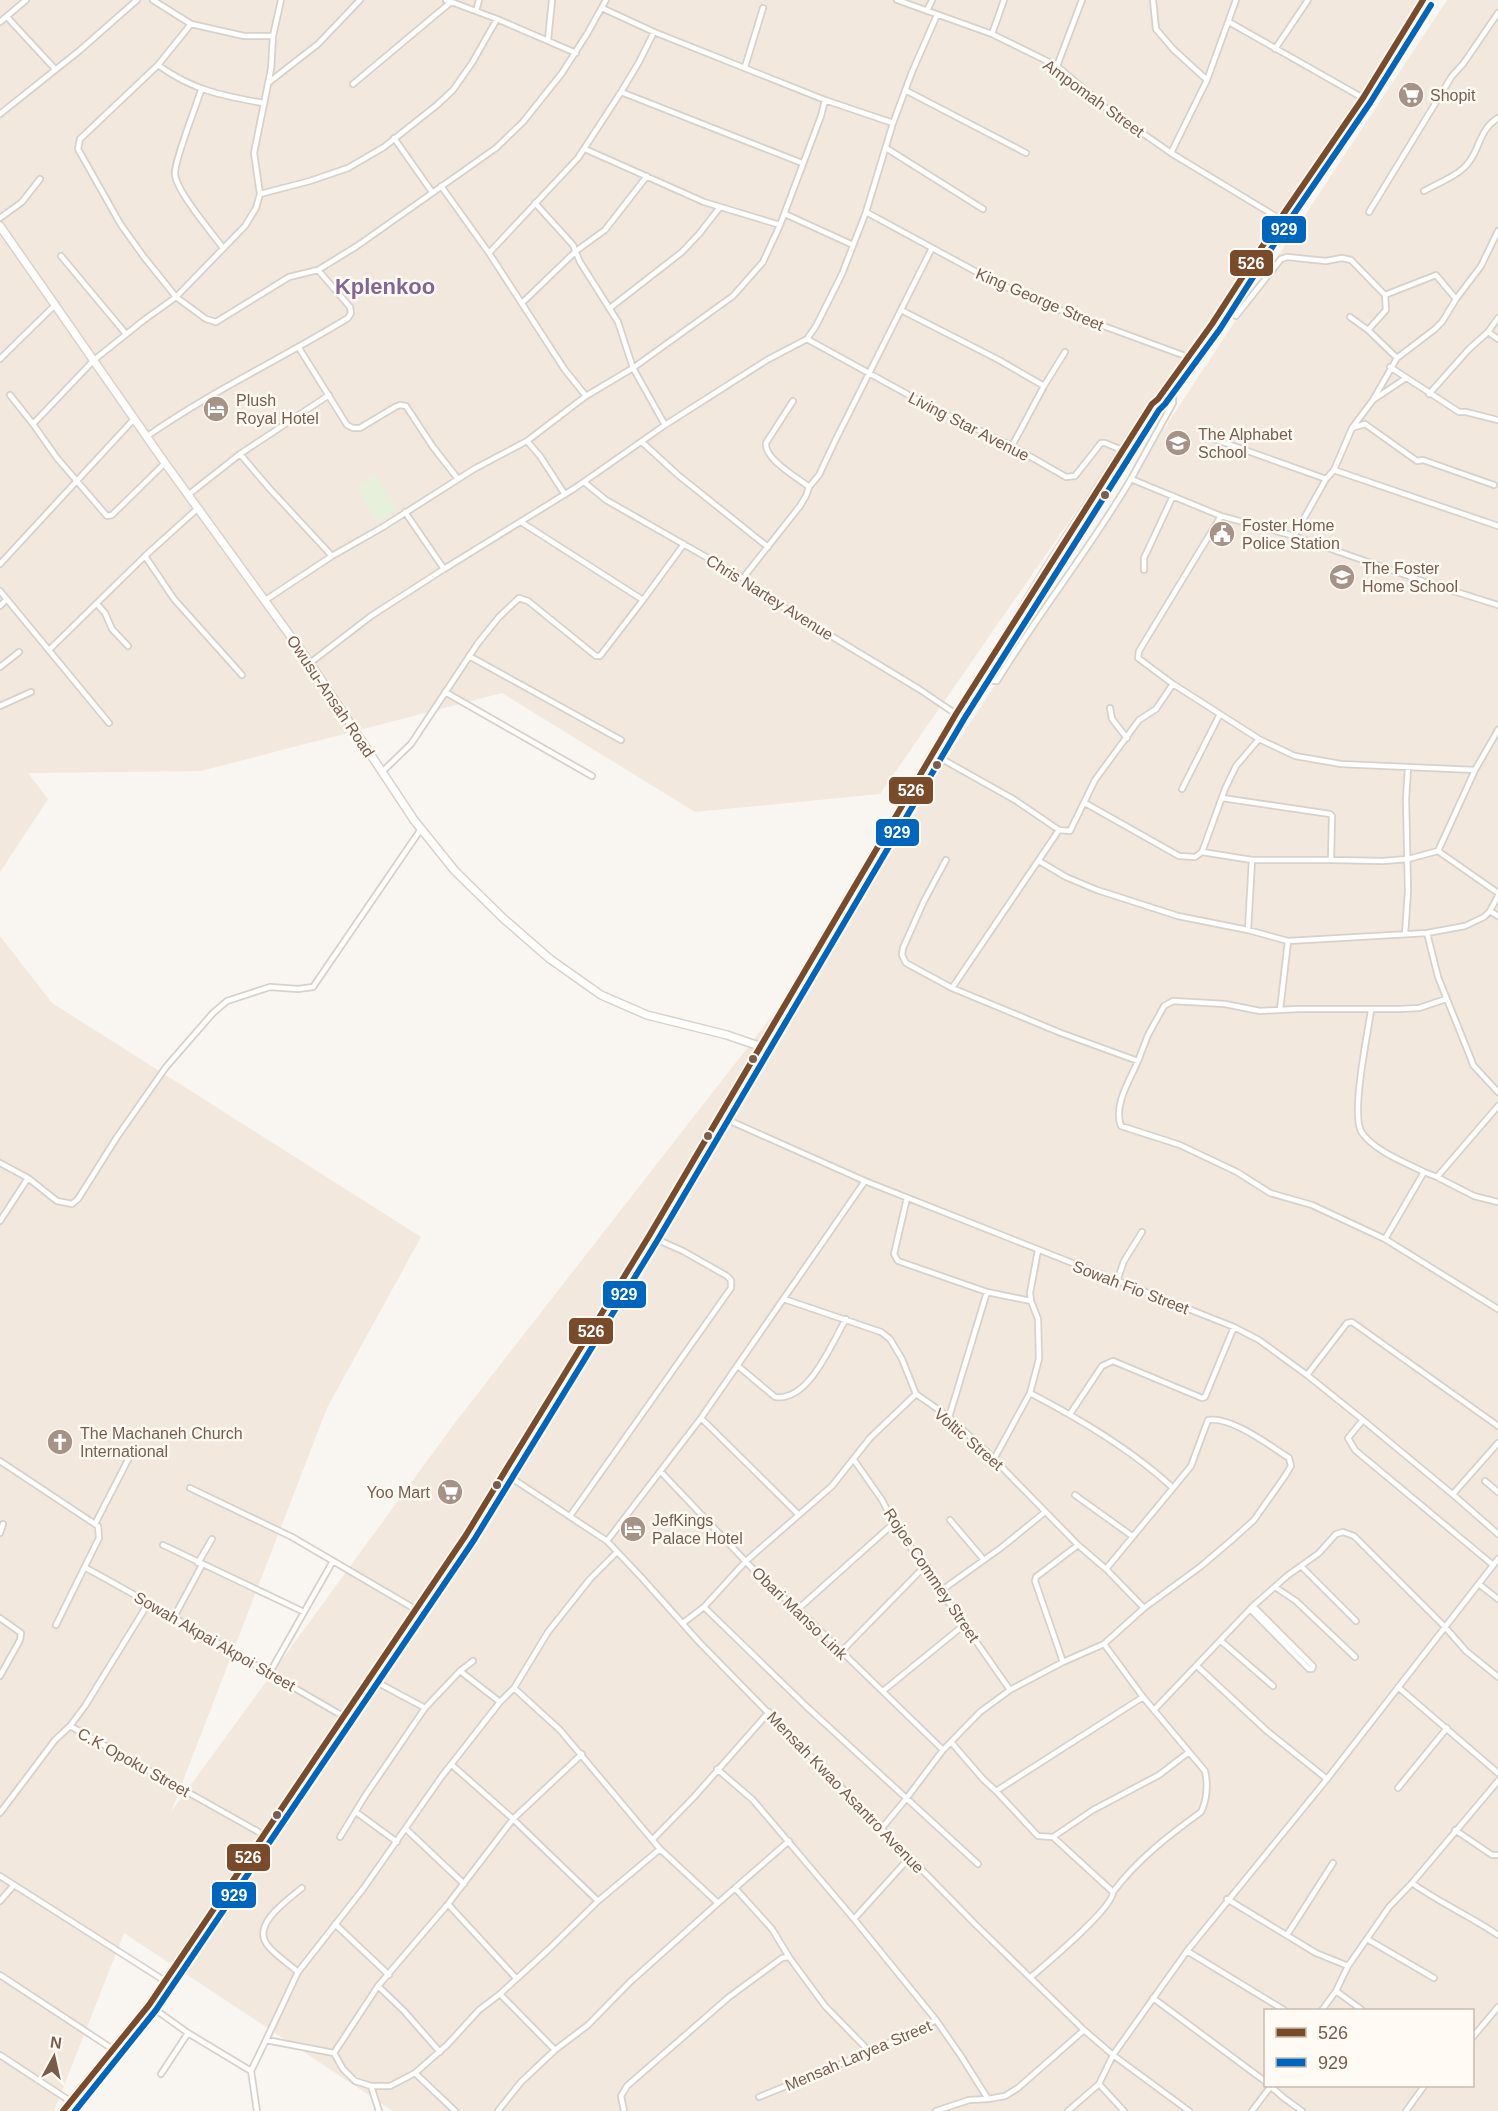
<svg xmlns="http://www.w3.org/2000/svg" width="1498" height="2111" viewBox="0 0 1498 2111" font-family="Arial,sans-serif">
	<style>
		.residential { fill: #f2e8de; fill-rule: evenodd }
		.green { fill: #e7f0db }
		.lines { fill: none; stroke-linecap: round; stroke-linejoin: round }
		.street-casing { stroke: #d7d1cb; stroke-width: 8 }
		.secondary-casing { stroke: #d9d2cb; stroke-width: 10 }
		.primary-casing { stroke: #dad1cc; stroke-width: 10 }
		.street { stroke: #fefefd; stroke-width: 4.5 }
		.secondary { stroke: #fefefd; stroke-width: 7 }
		.primary { stroke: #f3eee8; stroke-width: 8 }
		.bus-1-casing { stroke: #fffaf3; stroke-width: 10 }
		.bus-2-casing { stroke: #fffaf3; stroke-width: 10 }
		.bus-1 { stroke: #7a4b2a; stroke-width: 6 }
		.bus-2 { stroke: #0065bd; stroke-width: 6 }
		.bus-dot { fill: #7a5c4d; stroke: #fffaf3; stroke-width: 2 }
		.labels { text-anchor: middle; stroke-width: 5; stroke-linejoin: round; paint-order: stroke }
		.poi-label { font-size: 16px; fill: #7a5c4d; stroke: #fffaf3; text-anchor: start }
		.street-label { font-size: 16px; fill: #7a5c4d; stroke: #fffaf3 }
		.district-label { font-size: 22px; font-weight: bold; fill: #846695; stroke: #fffaf3 }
		.line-badge { stroke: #fffaf3; stroke-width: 2 }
		.badge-label { font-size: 16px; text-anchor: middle; font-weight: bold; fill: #fff }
	</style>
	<rect width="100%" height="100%" fill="#f9f5f0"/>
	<path class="residential" d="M0,0H1430L880,794L695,812L502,693L201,771L28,773L48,799L0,872Z
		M1447,0H1498V2111H393L124,1933L54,2111H0V936L52,1003L421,1237L327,1408L171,1812L454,1424L801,979ZM1266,2010H1472V2086H1266Z"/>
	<path class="green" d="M376,475L397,510L377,522L356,487Z"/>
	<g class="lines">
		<g class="street-casing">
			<path id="street" d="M153,0L191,24L244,36H273
				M446,0L497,19L576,53
				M897,0L992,34L1057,66L1105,107L1171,153L1280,219
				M1153,0L1156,29L1173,49L1207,80
				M602,8L654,32L825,100L893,123
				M476,11L479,0
				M927,11L932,0
				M7,17L55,69
				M0,22L26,0
				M1229,22L1363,98
				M191,24L158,65L80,139L78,149L121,225L144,257L176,297L206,319L216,322L289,277L318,270L357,246L496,148L523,122L562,73L587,34L606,0
				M992,34L1004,0
				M548,40L552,0
				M1275,49L1308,0
				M158,65C192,90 223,96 263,103
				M1057,66L1082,0
				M745,67L763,8
				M268,83L318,44L360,0
				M353,84L451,2
				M201,90C196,107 174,161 175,174C176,191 212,233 223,248
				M905,90L1026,153
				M621,92L639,62L654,32
				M0,114L79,51L137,0
				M394,138L432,192
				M886,148L983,209
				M585,149L704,202L780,225
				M1171,153L1207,80L1236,0
				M441,186L489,253L565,370L586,396
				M1424,191C1438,183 1460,175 1469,162C1481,146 1479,130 1498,118
				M260,194L310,181L348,168L384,147L437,105L453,90L472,63L497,19
				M535,203L573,245L580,262L618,322L633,368L665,425
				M866,212L995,282L1049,306L1188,357
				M1369,212L1452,76L1463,64L1498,13
				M785,214L853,245
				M0,218L22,202L40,179
				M489,253L578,158L621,92L802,163
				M61,256L126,334
				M1456,299L1481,266L1498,231
				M522,303L576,251L605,230L647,176
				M610,308L682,252L699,234L720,207
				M1222,309L1236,316L1281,259L1287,257L1326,261L1342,258L1351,260L1385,295
				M901,310L999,360L1044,386
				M1350,317L1368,330L1397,358
				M1368,330L1386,310L1385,295L1436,275L1456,299L1442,322L1435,329L1397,358L1373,400
				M1488,332L1498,339
				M807,339L925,404L1012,446L1066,477L1075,476L1101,443H1105L1122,450
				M299,348L347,425L353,428H360L395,407L400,405L406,406L433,447L458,479
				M0,359L56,304
				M1390,367L1459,412H1466L1498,420
				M1429,394L1469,349L1488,332L1498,318
				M10,395L33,424
				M793,401L766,443C764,459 797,477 809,487
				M1352,428L1365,424L1417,461L1423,460L1494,485
				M146,437C210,392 281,359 348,318L351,313L350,307L318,270
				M1214,439L1326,479
				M527,441L540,456L564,493
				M643,443L678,475L768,547
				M1012,446L1044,386L1065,352
				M240,454L269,488L332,556
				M165,463L112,515L107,516L57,458L33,424L94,360L144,320L176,297L245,226L256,208L260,194L254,153L271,69L273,36L281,0
				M1334,470L1498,526
				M1131,479L1173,403V396L1167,386
				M584,482L606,500L743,578L780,605L919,689L956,714
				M188,495L240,454L329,395
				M405,512L444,569L575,488L665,425L767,360L807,339L816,326L842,274L866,212L893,123L912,72L937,15
				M1221,516L1139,651L1138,658L1173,684L1259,739L1295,756L1341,764L1475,770
				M521,522L643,600L684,544
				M1294,536L1326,479L1334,470L1352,428L1373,400L1406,378
				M145,556L174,599L242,675
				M0,564L134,419
				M1144,570V558L1173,496
				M743,578L800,506L806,496L809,487L819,475L836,439L932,248
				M0,591L109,723
				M264,601L332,556L383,527L474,469L527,441L586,396L633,368L733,296L763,262L780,225L821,116L825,100
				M97,604L105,613L112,629L128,646
				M0,606L7,599
				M50,649L145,556L197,509
				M469,656L621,740
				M310,663L371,616L444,569
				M0,667L19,652
				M979,680L997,681C1039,612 1090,549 1131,479L1221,516L1294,536L1431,584L1498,605
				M445,692L592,776
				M0,706L31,692
				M1110,708L1112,719L1127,738
				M1498,730L1475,770L1438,851L1498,893
				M933,754L1015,800L1059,830L952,988
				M383,771L411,744L478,643L499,617L519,598L528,601L596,656H600L643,600
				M1182,789L1220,714
				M1222,798L1330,814L1332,816L1331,860L1383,861L1408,859L1438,851
				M1085,803L1179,856L1195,857L1202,852L1225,789L1236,766L1259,739
				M1059,830L1070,831L1095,780L1139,720L1156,709L1173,684
				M1202,852L1252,860L1248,930
				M946,860L924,901L903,948L902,955L906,963L952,988L1061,1033L1138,1061L1148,1035L1164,1006L1173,1001L1225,1004L1260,1011L1298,1009H1400L1419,1008L1446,999
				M1252,860H1331
				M1039,861L1066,877L1097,890L1178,916L1248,930L1288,941L1427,933L1465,926L1484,917L1490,911L1498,896
				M1490,911L1498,916
				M1427,933L1438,977L1471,1059L1473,1065L1498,1092
				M1405,934L1408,891L1406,799L1408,768
				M1280,1010L1288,941
				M1371,1010C1368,1033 1350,1116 1362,1133C1375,1151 1404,1162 1424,1172
				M1138,1061C1130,1080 1113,1105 1121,1126L1180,1145L1237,1172L1270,1193L1312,1205L1385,1239L1498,1309
				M719,1116L865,1181L1166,1300L1234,1327L1259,1340L1307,1375L1363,1420L1457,1498L1498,1534
				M0,1163L28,1178L0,1221
				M1437,1177L1474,1196L1498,1202
				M28,1178L57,1201L72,1204L78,1199L117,1137L166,1067L213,1013L227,1001L270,987L298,989L313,987L421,829
				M907,1198L894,1254L898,1261L987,1292L1031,1301
				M1385,1239L1424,1172L1437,1177L1498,1106
				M1117,1281L1124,1261L1142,1232
				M784,1299L881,1332L890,1339L902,1359L916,1394L949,1417L988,1453L1078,1545L1106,1569L1144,1608
				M738,1366L775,1397C809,1402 831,1344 846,1319
				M1307,1375L1347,1323L1352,1322L1498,1426
				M1030,1393L1039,1359L1038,1319L1031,1301L1030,1293L1038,1250
				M1070,1414L1102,1366L1113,1361L1202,1398L1205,1397L1234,1327
				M949,1417L987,1292
				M701,1418L798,1514
				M1363,1420L1348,1438L1355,1450L1493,1565
				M994,1459L1030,1393C1080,1419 1131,1449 1173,1488L1106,1569
				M854,1460L882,1500L894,1523L924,1567L1010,1690
				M0,1461L98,1526L99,1538L56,1625
				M661,1472L769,1586L798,1609L943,1750
				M504,1473L607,1541L642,1578L699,1642L975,1924L1084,2030L1113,2055L1189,2111
				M1485,1481L1498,1492
				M190,1488L292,1537L415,1609
				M1453,1494L1498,1443
				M1075,1495L1132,1536
				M570,1516L731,1288V1280L727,1276L683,1251L649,1236
				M950,1520L984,1560
				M96,1522L130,1456
				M0,1533L3,1524
				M607,1541L701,1418L865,1181
				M163,1545L304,1612
				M198,1563L212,1539
				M1302,1567L1356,1621
				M86,1568C173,1615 257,1667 343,1716
				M1480,1585L1498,1599
				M1275,1587L1296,1601L1355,1657
				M942,1590L1002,1547L1045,1512
				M149,1602L85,1706L70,1726L264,1835
				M704,1607L807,1707L978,1864
				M798,1609L894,1523
				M1250,1609L1309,1669H1312L1313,1666L1253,1606
				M174,1617L202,1565
				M0,1618L21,1633L20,1640L0,1676
				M683,1623L704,1607L746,1561L832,1486L870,1438L916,1394
				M1221,1641L1273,1686
				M1104,1644L1143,1697L1205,1771C1208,1784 1207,1800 1201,1812C1169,1835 1137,1860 1113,1892
				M841,1652L924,1567
				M1063,1662L1035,1581L1036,1577L1078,1545
				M1197,1666L1267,1731L1327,1779
				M460,1671L500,1702
				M269,1674L333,1561
				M369,1678L425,1708
				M1398,1687L1498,1773
				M883,1691L964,1625
				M1155,1709L1253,1606L1287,1576L1319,1553L1336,1534L1343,1532L1354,1536L1445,1627L1466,1651L1498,1677
				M951,1742L983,1779L996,1791L1143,1697
				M452,1765L513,1819L598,1901
				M717,1769L753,1800L854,1919L936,2020
				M1398,1788L1447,1728
				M996,1791L1038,1836L1053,1837L1113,1892C1113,1908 1047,1963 1031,1977
				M356,1812L397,1842
				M0,1813L55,1740L70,1726
				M882,1828L906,1799L943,1750L980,1712L1010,1690L1063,1662L1104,1644L1144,1608L1200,1567L1233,1539L1254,1520L1285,1476L1291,1466L1289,1458C1269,1445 1231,1416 1208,1420L1191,1466L1173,1488
				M406,1829L464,1884
				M1455,1830L1492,1855H1498
				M340,1837L365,1796L425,1708L460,1671L473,1661
				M1053,1837L1093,1810L1159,1775L1189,1752
				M653,1839L694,1797L769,1712
				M0,1876L165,1981
				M1412,1883C1440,1903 1470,1916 1498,1935
				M735,1888L772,1929L789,1957
				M1227,1899L1316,1953L1348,1966
				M0,1901L14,1885
				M718,1903L789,1841
				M448,1904L516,1978
				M854,1919L910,1857
				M335,1924L389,1975
				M1287,1935L1333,1863
				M1367,1939L1434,1978
				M1187,1951L1284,2010
				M298,1972C289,1964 271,1952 266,1943C253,1923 289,1899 302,1888
				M0,1975L114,2050
				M378,1986L404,2011L440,2052
				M1336,1991L1362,2010
				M500,1994L555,2050
				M1153,1998L1266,2082
				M149,2005L188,2033L251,2071L266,2040L334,2053L343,2069L355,2081L371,2086H390L415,2073L447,2045L479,2010L500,1994L549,1949L598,1901L660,1849
				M1322,2010L1336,1991L1348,1966L1389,1907L1412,1883L1498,1781
				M1472,2038L1498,2007
				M266,2040L298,1972L363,1889L442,1776L500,1702L514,1688L548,1632L590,1579L617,1552
				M334,2053L378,1986L448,1904L513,1819L582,1754
				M0,2055L70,2101
				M251,2071L257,2111
				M415,2073L455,2111
				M161,2074L188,2033
				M1099,2084L1124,2111
				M371,2086L379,2111
				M1270,2086L1284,2098L1302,2111
				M759,2097L870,2052L936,2020L961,2056L988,2099
				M498,2111L521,2082L555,2050L588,2025L630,1982L718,1903L660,1849L560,1730L514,1688
				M624,2111L621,2096L627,2086L729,1997L782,1958L789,1957L825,2006L870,2052
				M936,2111L969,2100L988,2099L1005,2096L1018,2088L1084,2030
				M1068,2111L1099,2084L1113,2055L1187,1951L1327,1779L1498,1559
				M1252,2111L1271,2086
				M1406,2111L1424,2086"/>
		</g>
		<g class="secondary-casing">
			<path id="secondary" d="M0,226L165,463L310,663L414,820L455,871L504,919L550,959L601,995L647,1015L727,1035L759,1046"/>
		</g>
		<g class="primary-casing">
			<path id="primary" d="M63,2111L149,2005L466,1535L649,1236L956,714L986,669L1046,569L1152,404L1158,399L1212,324L1280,219L1363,98L1423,0"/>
		</g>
		<use href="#street" class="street"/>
		<use href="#secondary" class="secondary"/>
		<use href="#primary" class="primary"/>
		<g class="bus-1-casing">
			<path id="bus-1" d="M63,2111L149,2005L466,1535L649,1236L956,714L1152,404L1158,399L1212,324L1280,219L1363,98L1423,0"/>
		</g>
		<g class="bus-2-casing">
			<path id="bus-2" d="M75,2111L156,2010L474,1540L657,1241L964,719L1159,410L1165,404L1220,329L1287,224L1370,103L1431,5"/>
		</g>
		<use href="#bus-1" class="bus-1"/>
		<use href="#bus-2" class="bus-2"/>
	</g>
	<defs>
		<g id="supermarket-disc" transform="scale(1.35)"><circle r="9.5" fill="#a69286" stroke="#fffaf3"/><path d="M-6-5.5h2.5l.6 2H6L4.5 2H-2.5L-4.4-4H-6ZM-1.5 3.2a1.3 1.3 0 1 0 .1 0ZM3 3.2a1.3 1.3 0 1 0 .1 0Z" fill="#fff"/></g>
		<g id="hotel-disc" transform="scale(1.35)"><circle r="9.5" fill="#a69286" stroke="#fffaf3"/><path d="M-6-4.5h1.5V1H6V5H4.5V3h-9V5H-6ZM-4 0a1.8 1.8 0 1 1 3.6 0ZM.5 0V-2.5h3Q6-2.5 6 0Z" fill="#fff"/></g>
		<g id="school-disc" transform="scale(1.35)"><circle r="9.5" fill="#a69286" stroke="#fffaf3"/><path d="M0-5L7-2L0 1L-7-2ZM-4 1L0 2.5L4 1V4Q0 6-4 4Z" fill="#fff"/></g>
		<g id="civic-disc" transform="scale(1.35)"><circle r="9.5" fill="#a69286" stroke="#fffaf3"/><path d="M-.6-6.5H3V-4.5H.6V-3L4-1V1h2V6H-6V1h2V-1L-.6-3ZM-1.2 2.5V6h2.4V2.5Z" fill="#fff"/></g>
		<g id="church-disc" transform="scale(1.35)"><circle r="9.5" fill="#a69286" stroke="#fffaf3"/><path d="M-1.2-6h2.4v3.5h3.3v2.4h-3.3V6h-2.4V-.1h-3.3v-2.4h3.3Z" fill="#fff"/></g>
	</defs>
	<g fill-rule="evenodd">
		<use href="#supermarket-disc" x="1411" y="95"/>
		<use href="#hotel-disc" x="216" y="409"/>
		<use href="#school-disc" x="1178" y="443"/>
		<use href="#civic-disc" x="1222" y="534"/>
		<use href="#school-disc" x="1342" y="577"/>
		<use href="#church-disc" x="60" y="1442"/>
		<use href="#supermarket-disc" x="450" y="1492"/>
		<use href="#hotel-disc" x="633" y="1529"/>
	</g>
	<g class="bus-dot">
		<circle cx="1105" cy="495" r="5"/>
		<circle cx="937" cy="765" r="5"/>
		<circle cx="753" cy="1059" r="5"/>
		<circle cx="708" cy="1136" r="5"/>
		<circle cx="497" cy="1485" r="5"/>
		<circle cx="277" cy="1815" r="5"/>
	</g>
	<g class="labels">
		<g class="poi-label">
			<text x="1430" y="101">Shopit</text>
			<text x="236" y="406">Plush<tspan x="236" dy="18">Royal Hotel</tspan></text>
			<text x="1198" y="440">The Alphabet<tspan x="1198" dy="18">School</tspan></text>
			<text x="1242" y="531">Foster Home<tspan x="1242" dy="18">Police Station</tspan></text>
			<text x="1362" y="574">The Foster<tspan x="1362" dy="18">Home School</tspan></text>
			<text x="80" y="1439">The Machaneh Church<tspan x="80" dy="18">International</tspan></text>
			<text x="430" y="1498" text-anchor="end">Yoo Mart</text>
			<text x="652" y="1526">JefKings<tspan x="652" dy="18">Palace Hotel</tspan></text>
		</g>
		<g class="street-label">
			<text transform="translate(1094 98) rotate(36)" y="6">Ampomah Street</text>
			<text transform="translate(1040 299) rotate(23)" y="6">King George Street</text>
			<text transform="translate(969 426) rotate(27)" y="6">Living Star Avenue</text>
			<text transform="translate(770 597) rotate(32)" y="6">Chris Nartey Avenue</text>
			<text transform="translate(331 696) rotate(56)" y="6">Owusu-Ansah Road</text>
			<text transform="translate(1131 1287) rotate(21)" y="6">Sowah Fio Street</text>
			<text transform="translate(969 1439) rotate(41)" y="6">Voltic Street</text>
			<text transform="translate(932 1575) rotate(56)" y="6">Rojoe Commey Street</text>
			<text transform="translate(800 1613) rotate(44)" y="6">Obari Manso Link</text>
			<text transform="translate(215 1641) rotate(30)" y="6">Sowah Akpai Akpoi Street</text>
			<text transform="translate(134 1762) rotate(29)" y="6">C.K Opoku Street</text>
			<text transform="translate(846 1792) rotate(46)" y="6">Mensah Kwao Asantro Avenue</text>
			<text transform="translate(858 2055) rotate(-23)" y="6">Mensah Laryea Street</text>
		</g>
		<g class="district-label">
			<text x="385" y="294">Kplenkoo</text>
		</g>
	</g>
	<g class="line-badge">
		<rect x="1261" y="215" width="46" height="29" rx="6" fill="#0065bd"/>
		<rect x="1229" y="249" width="45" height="28" rx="6" fill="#7a4b2a"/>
		<rect x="888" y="776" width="46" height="29" rx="6" fill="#7a4b2a"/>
		<rect x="875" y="818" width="45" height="29" rx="6" fill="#0065bd"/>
		<rect x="602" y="1280" width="45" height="29" rx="6" fill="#0065bd"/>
		<rect x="568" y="1317" width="46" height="28" rx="6" fill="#7a4b2a"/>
		<rect x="226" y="1843" width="45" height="29" rx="6" fill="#7a4b2a"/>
		<rect x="211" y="1881" width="46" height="28" rx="6" fill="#0065bd"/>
	</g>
	<g class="badge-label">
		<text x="1284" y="235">929</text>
		<text x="1251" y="269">526</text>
		<text x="911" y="796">526</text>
		<text x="897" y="838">929</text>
		<text x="624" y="1300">929</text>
		<text x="591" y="1337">526</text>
		<text x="248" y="1863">526</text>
		<text x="234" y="1901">929</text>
	</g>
	<rect x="1264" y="2009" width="210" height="78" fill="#fffaf3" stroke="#cabbb1" stroke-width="1.5"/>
	<rect x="1276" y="2028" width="30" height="9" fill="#7a4b2a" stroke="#cabbb1" stroke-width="1.5"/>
	<text x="1318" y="2039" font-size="18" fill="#7a5c4d">526</text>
	<rect x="1276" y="2058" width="30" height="9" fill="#0065bd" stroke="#cabbb1" stroke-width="1.5"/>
	<text x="1318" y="2069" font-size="18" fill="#7a5c4d">929</text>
	<g transform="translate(54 2057) rotate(8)" stroke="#fffaf3" stroke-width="4.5" paint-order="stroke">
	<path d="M0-4.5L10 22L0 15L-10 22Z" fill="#7a5c4d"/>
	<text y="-9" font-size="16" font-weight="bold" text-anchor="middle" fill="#7a5c4d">N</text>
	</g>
</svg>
